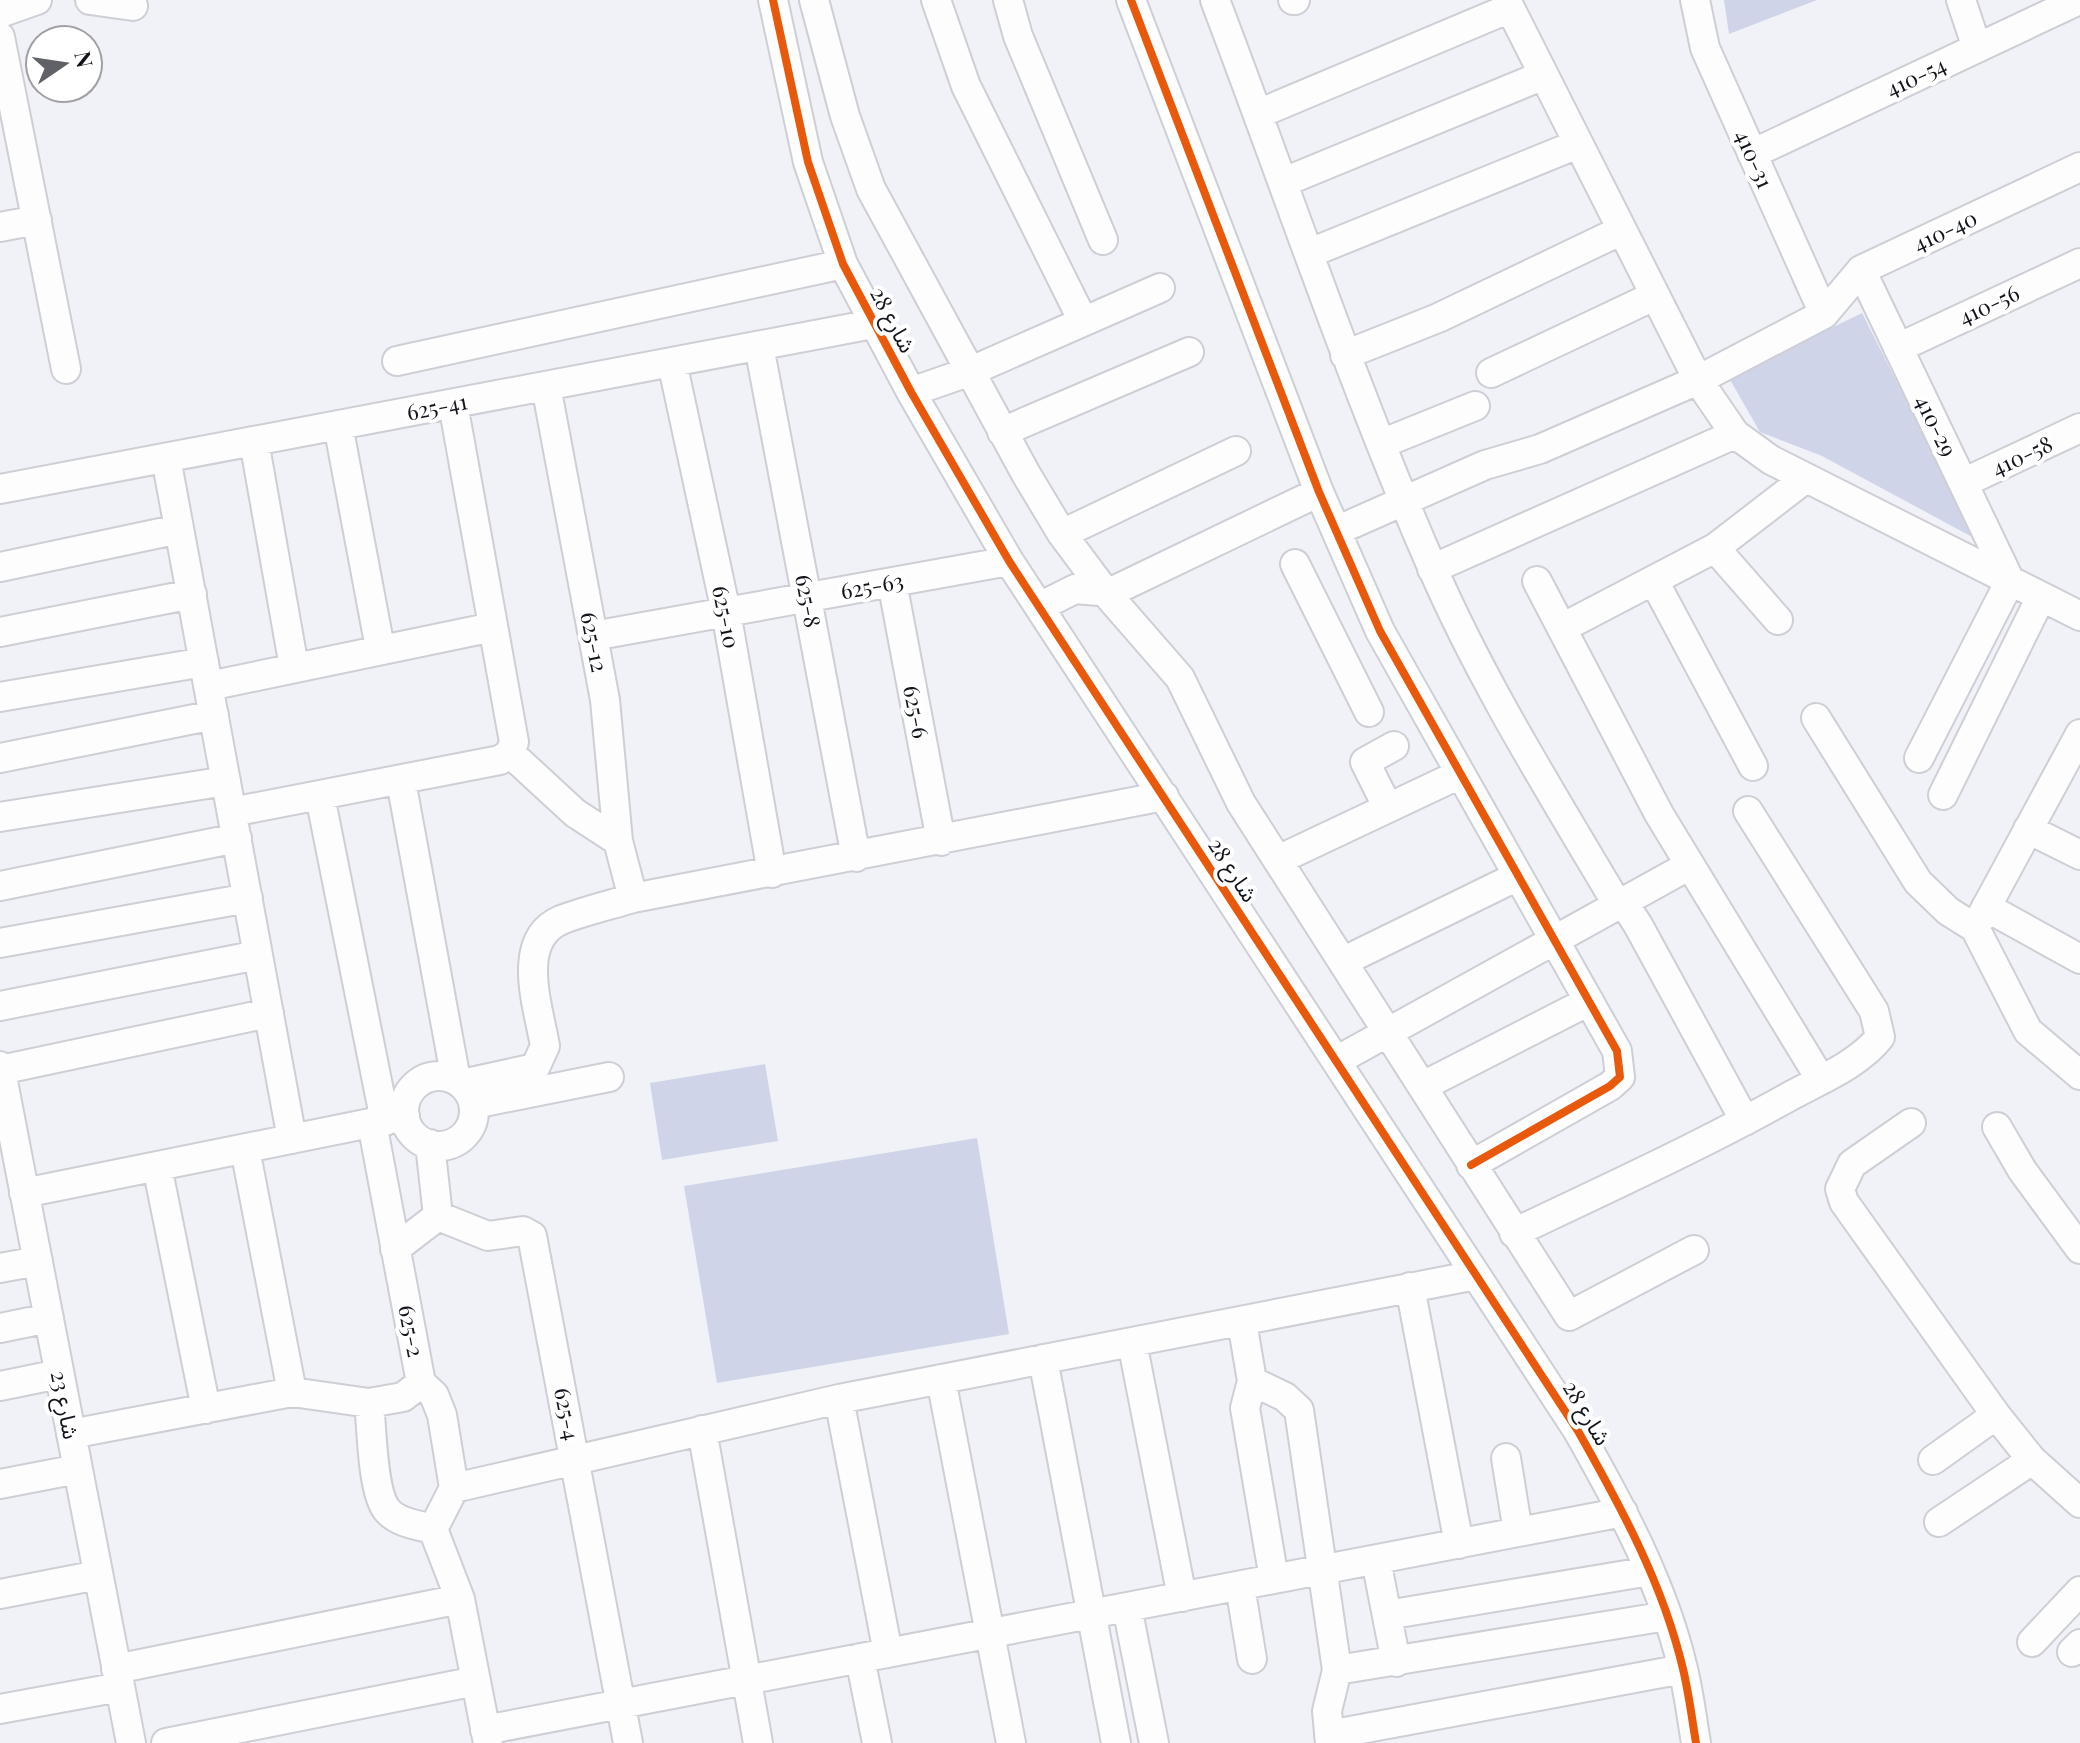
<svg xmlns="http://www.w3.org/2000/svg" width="2080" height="1743" viewBox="0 0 2080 1743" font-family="'Playfair Display','Noto Sans Arabic',serif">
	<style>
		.green { fill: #cfd4e8 }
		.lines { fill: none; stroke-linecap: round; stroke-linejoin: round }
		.minor-casing { stroke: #cdcfd5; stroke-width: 32 }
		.minor { stroke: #fdfdfe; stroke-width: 28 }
		.cycleway-casing { stroke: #fff; stroke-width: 13 }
		.cycleway { stroke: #e8590c; stroke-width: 8 }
		.labels { text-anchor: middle; stroke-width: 8; stroke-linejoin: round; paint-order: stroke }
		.street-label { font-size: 22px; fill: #12141b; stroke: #fff }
	</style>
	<rect width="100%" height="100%" fill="#f0f2f8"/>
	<path class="green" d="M1724,0H1817L1729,34Z
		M1862,313L1976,539L1822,456L1760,432L1729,378Z
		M765,1064L778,1141L662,1160L650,1083Z
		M977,1138L1009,1334L717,1383L684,1186Z"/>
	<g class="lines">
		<g class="minor-casing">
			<path id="minor" d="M90,0L133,6
				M773,0L808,162L843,264L911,392L1009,561L1578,1431C1621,1507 1663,1584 1683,1669C1689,1694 1692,1719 1696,1743
				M814,0L845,116L871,189L1026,474L1062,534L1106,593L1180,678L1241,803L1569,1316L1694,1250
				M936,0L966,86L1082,319
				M1008,0L1018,36L1103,240
				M1131,0L1319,492L1380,631L1617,1051L1620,1077L1610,1086L1471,1165
				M1215,0C1287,189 1351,382 1432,567C1482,682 1549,789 1613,897L1627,908L1638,925L1745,1121
				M1293,0H1295
				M1506,0L1698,380L1735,434L1771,460L2080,616
				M1695,0L1705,48L1824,314
				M1961,0L1977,48
				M0,13L37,0
				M0,37L66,369
				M1258,114L1510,8
				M1752,154L2079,0
				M1284,182L1544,75
				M0,227L37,220
				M1310,253L1578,144
				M1861,270L2010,581L1919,758
				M759,346L856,857
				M1898,348L2080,263
				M1345,355L1438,318L1620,231
				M397,361L843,264
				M672,362L726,612L772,873
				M1491,373L1654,296
				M546,386L605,700L618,841L633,898
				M911,392L971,371L1160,288
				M338,425L380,648
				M1002,432L1189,352
				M254,441L294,667
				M1381,444L1475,406
				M166,458L292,1139
				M1963,483L2080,428
				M0,489L873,324
				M1336,531L1485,465L1540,449L1698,380L1824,314L1861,270L2080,167
				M1062,534L1236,451
				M1715,548L1778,620
				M1295,564L1369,712
				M0,567L179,529
				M1432,569L1735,434
				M1537,581L1659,814L1821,1080
				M1654,581L1753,766
				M892,582L941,841
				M1039,607L1075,589L1111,592L1319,492
				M1562,628L1715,548L1806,478
				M0,632L192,594
				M593,636L1009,561
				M209,686L493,627
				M0,697L204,662
				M1816,718L1918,882L1948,911L1975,928L2028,1031L2080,1075
				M510,753L575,813L618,841
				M0,758L214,715
				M401,781L456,1080
				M1943,795L2041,597
				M320,796L385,1121
				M1388,808L1365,762L1394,746
				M232,812L500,760L510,753L514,742L453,404
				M0,817L226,781
				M2028,829L2080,855
				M1278,860L1460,774
				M0,886L237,838
				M1986,907L2080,959
				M1975,928L2080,734
				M0,943L248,898
				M1344,961L1518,876
				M0,1006L258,955
				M1336,1061L1690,865
				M0,1066L131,1743
				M0,1070L269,1013
				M404 1111a35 35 0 1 1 70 0a35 35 0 1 1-70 0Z
				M462,1084L535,1068L545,1046C539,1009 514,940 561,920C584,911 610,905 633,898L1164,796
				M1423,1086L1589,1001
				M474,1104L609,1077
				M372,1123L421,1383L434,1395L442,1415L454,1488L433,1529L460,1599L488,1743
				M1911,1123L1852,1164L1840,1189L1844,1202L1996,1415L2032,1460L2080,1503
				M1997,1127L2022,1170L2080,1249
				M430,1144L438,1216
				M245,1149L292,1392
				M157,1166L206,1409
				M24,1193L405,1116
				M1514,1233C1608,1188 1703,1145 1794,1094C1822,1079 1860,1063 1880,1037L1874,1011L1748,811
				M395,1249L438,1216L488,1236L523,1231L532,1236L628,1743
				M0,1268L38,1261
				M1410,1287L1459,1544
				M1242,1322L1252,1381L1245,1408L1274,1579
				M0,1328L49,1318
				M1132,1342L1182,1597
				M1043,1359L1116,1743
				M941,1379L1011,1743
				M1252,1381L1285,1397L1299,1410L1337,1670L1327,1711L1330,1743
				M0,1386L59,1374
				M839,1399L888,1653
				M369,1403C372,1428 372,1492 387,1510C398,1523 417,1525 433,1529
				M702,1430L758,1743
				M71,1434L292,1392L369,1403L403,1397L421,1383
				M1506,1458L1518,1532
				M1933,1460L1996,1415
				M0,1484L78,1469
				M454,1488L839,1399L1476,1275
				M1939,1522L2032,1460
				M1376,1560L1396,1662
				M1240,1586L1252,1659
				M0,1594L98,1575
				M1127,1607L1154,1743
				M1387,1615L1650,1571
				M2032,1642L2080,1591
				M2072,1652L2080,1644
				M860,1658L877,1743
				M116,1669L460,1599
				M1337,1670L1667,1616
				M0,1709L120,1687
				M485,1730L1623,1512
				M1329,1735L1683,1669
				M166,1743L476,1681"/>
		</g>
		<use href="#minor" class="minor"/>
		<g class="cycleway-casing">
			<path id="cycleway" d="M773,0L808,162L843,264L911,392L1009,561L1578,1431C1621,1507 1663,1584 1683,1669C1689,1694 1692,1719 1696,1743
				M1131,0L1319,492L1380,631L1617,1051L1620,1077L1610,1086L1471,1165"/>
		</g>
		<use href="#cycleway" class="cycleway"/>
	</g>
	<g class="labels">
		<g class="street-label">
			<text transform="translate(1916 77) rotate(-25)" y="8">410-54</text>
			<text transform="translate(1754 159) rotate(66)" y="8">410-31</text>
			<text transform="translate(1945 231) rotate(-25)" y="8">410-40</text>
			<text transform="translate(1989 305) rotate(-25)" y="8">410-56</text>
			<text transform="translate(893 320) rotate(62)" y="8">شارع 28</text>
			<text transform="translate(437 407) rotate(-11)" y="8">625-41</text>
			<text transform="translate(1936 426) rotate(64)" y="8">410-29</text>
			<text transform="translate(2022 456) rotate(-25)" y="8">410-58</text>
			<text transform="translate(872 586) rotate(-10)" y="8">625-63</text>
			<text transform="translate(808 601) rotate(79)" y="8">625-8</text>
			<text transform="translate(726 617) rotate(79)" y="8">625-10</text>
			<text transform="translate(594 642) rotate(79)" y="8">625-12</text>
			<text transform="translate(916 712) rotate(79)" y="8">625-6</text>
			<text transform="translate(1233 870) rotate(57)" y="8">شارع 28</text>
			<text transform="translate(411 1331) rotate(79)" y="8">625-2</text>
			<text transform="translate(65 1405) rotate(79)" y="8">شارع 23</text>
			<text transform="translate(1587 1413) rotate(59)" y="8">شارع 28</text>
			<text transform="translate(567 1414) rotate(79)" y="8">625-4</text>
		</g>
	</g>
	<g transform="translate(64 64) rotate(77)"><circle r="38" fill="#ffffff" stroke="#a0a1a4" stroke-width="2"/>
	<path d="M0-6L14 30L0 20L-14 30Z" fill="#606268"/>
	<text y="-12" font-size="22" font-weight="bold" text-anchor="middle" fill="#12141b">N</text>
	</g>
</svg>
